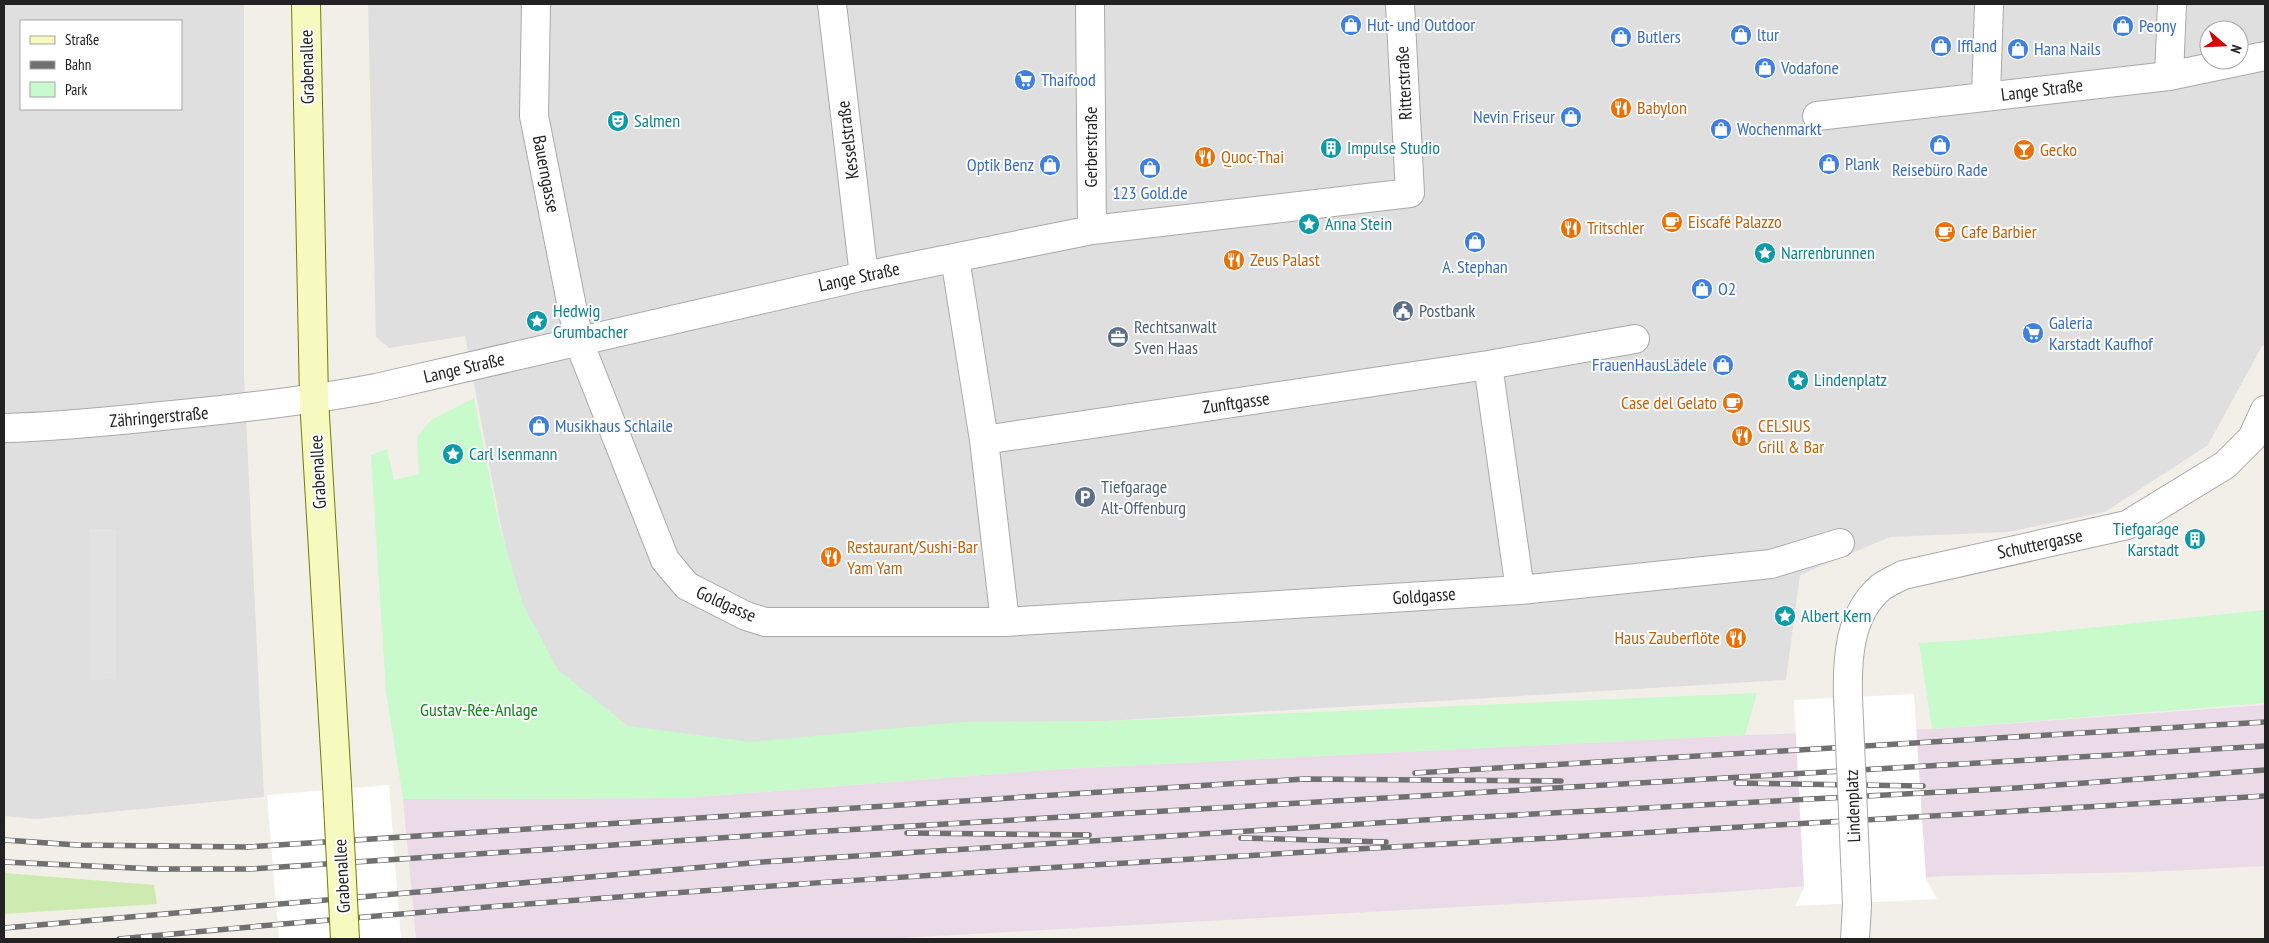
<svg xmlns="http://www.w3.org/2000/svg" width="2269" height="943" viewBox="0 0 2269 943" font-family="'PT Sans Narrow',sans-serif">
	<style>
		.residential { fill: #e0dfdf; fill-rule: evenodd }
		.industrial { fill: #ebdbe8 }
		.grass { fill: #cdebb0 }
		.park { fill: #c8facc }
		.parking { fill: #e2e2e2 }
		.pier { fill: #fff }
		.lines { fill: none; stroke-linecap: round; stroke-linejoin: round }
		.minor-casing { stroke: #a9a9a9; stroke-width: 30 }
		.secondary-casing { stroke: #707d05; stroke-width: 30 }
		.minor { stroke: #fff; stroke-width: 28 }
		.secondary { stroke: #f7fabf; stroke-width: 28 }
		.rail-casing { stroke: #707070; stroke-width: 5.5 }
		.rail { stroke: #fff; stroke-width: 4; stroke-dasharray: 11; stroke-linecap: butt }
		.minor-bridge-casing { stroke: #a9a9a9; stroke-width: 30; stroke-linecap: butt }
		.secondary-bridge-casing { stroke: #707d05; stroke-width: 30; stroke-linecap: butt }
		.minor-bridge { stroke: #fff; stroke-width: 28 }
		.secondary-bridge { stroke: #f7fabf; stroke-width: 28 }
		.labels { text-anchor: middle; stroke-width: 4; stroke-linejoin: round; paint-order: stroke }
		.shop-label { font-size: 18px; fill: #366cbe; stroke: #fff; text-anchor: start }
		.street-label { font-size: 18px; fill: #222; stroke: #fff }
		.food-label { font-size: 18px; fill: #c56008; stroke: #fff; text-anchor: start }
		.culture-label { font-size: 18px; fill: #0d838f; stroke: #fff; text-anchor: start }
		.service-label { font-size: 18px; fill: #4e5e75; stroke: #fff; text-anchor: start }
		.park-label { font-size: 18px; fill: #0c8416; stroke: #fff }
	</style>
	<rect width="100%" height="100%" fill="#f2efe9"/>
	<path class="residential" d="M4,4H244V376L264,797L37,819L4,816ZM21,21H181V109H21Z
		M368,4H2265V346H2262L2208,445L2105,512L2008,532L1890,537L1800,575L1786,680L976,729L751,750L627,734L556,674L519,605L500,522L465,336L389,348L376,337ZM2209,30H2239V60H2209Z"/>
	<path class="industrial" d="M2265,705V866L2146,872L1945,876L1712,893L882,939H416L403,799L684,798L1059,769L1745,735L1932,729Z"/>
	<path class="grass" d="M4,873L154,885L157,904L4,914Z"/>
	<path class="park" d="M474,398L499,524L523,605L558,670L628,726L751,742L962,722L1107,721L1757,693L1745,735L1059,769L684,798L403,799L386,692L371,455L387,449L394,480L419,474L417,437L431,420Z
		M2265,610V703L1932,729L1919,643L1970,640Z"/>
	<path class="parking" d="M89,529H116V679L89,680Z"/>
	<path class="pier" d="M1914,694L1926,879L1937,899L1795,906L1804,888L1794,700Z
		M389,785L401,939H279L267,795Z"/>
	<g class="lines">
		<g class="minor-casing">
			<path id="minor" d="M536,4L534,116L579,342L665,560L687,586L746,616L765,622H1005L1520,590L1771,564L1840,543
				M832,4L864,276
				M1090,4L1092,230
				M2169,76L2172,4
				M1986,97L1989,4
				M1817,116L2169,76L2265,56
				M955,258L984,440L1005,622
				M1488,365L1520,590
				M4,428C54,427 103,422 152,417C227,410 302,402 376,388L864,276L1092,230L1410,193L1400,4
				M984,440L1488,365L1635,339
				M1848,697C1847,659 1849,615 1880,588C1886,583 1896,579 1903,575L2127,525L2225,465L2252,438L2265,410
				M1855,939L1857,905"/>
		</g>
		<g class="secondary-casing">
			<path id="secondary" d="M306,4L314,399L337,785"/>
		</g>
		<use href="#minor" class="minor"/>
		<use href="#secondary" class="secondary"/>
		<g class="rail-casing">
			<path id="rail" d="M1415,773L2265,722
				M1736,783L1923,786
				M907,833L1089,835
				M1241,838L1386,842
				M4,840L77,845L248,847L1304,779L1561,781
				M4,862L155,869H250L810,832L2265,746
				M4,928L762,862L1423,820L2016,788L2265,770
				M119,939C833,871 1550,841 2265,796"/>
		</g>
		<use href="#rail" class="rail"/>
		<g class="minor-bridge-casing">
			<path id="minor-bridge" d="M1848,697L1857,905"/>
		</g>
		<g class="secondary-bridge-casing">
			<path id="secondary-bridge" d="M337,785L345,939"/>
		</g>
		<use href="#minor-bridge" class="minor-bridge"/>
		<use href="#secondary-bridge" class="secondary-bridge"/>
	</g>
	<defs>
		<g id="shop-disc" transform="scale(1.125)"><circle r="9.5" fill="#3f7fe0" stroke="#fff"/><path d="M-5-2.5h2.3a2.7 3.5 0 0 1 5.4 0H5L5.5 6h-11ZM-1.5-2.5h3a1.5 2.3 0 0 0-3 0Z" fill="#fff"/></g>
		<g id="supermarket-disc" transform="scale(1.125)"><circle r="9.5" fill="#3f7fe0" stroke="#fff"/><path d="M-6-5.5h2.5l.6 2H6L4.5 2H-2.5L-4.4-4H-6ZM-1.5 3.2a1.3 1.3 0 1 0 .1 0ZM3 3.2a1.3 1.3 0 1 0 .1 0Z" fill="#fff"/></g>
		<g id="restaurant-disc" transform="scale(1.125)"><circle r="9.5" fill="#e8710a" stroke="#fff"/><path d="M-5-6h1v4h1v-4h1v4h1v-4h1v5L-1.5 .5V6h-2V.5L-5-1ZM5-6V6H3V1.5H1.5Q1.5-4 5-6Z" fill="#fff"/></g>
		<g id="theatre-disc" transform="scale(1.125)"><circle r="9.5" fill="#0f9aa8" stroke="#fff"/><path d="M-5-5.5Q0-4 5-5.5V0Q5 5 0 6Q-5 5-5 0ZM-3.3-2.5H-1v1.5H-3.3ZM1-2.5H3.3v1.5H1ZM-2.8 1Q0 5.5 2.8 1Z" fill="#fff"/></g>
		<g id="building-disc" transform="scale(1.125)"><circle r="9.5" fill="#0f9aa8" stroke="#fff"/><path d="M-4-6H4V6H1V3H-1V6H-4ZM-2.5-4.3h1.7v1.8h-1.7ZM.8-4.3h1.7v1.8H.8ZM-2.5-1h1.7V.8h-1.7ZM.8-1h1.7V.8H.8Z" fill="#fff"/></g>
		<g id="bar-disc" transform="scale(1.125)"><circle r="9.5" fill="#e8710a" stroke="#fff"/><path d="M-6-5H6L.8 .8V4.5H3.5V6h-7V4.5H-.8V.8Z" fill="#fff"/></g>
		<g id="cafe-disc" transform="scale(1.125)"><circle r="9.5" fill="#e8710a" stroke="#fff"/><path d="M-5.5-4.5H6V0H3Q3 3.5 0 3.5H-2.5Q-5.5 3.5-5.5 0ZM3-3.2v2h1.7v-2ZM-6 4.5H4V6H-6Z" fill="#fff"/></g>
		<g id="sight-disc" transform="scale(1.125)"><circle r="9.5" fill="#0f9aa8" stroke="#fff"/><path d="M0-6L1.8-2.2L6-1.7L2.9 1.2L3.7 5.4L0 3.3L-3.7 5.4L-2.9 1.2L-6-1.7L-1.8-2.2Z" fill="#fff"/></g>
		<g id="civic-disc" transform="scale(1.125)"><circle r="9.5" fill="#5c6f8a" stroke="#fff"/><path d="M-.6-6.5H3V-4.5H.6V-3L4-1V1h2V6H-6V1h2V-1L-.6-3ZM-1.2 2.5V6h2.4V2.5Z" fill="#fff"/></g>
		<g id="office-disc" transform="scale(1.125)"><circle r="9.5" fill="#5c6f8a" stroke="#fff"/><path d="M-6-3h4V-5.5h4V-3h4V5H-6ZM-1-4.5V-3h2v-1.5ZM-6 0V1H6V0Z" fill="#fff"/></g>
		<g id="parking-disc" transform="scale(1.125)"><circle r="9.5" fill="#5c6f8a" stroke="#fff"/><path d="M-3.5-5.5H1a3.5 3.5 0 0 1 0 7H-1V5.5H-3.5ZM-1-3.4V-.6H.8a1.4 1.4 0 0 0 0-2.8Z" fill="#fff"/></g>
	</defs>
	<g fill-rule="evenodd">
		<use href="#shop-disc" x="1351" y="25"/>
		<use href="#shop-disc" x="2123" y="26"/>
		<use href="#shop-disc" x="1741" y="35"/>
		<use href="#shop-disc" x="1621" y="37"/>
		<use href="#shop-disc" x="1941" y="46"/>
		<use href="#shop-disc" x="2018" y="49"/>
		<use href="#shop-disc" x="1765" y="68"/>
		<use href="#supermarket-disc" x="1025" y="80"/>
		<use href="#restaurant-disc" x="1621" y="108"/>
		<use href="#shop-disc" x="1571" y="117"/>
		<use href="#theatre-disc" x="618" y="121"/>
		<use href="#shop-disc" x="1721" y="129"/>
		<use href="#shop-disc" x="1940" y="145"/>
		<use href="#building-disc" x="1331" y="148"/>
		<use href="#bar-disc" x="2024" y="150"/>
		<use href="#restaurant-disc" x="1205" y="157"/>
		<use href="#shop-disc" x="1829" y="164"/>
		<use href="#shop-disc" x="1050" y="165"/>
		<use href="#shop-disc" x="1150" y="168"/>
		<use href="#cafe-disc" x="1672" y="222"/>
		<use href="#sight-disc" x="1309" y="224"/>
		<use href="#restaurant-disc" x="1571" y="228"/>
		<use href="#cafe-disc" x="1945" y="232"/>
		<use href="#shop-disc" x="1475" y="242"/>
		<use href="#sight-disc" x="1765" y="253"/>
		<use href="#restaurant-disc" x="1234" y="260"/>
		<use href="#shop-disc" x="1702" y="289"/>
		<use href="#civic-disc" x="1403" y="311"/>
		<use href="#sight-disc" x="537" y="321"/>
		<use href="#supermarket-disc" x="2033" y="333"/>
		<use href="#office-disc" x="1118" y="337"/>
		<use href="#shop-disc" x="1723" y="365"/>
		<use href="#sight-disc" x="1798" y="380"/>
		<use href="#cafe-disc" x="1733" y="403"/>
		<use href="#shop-disc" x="539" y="426"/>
		<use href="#restaurant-disc" x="1742" y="436"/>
		<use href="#sight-disc" x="453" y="454"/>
		<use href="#parking-disc" x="1085" y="497"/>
		<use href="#building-disc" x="2195" y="539"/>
		<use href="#restaurant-disc" x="831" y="557"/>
		<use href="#sight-disc" x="1785" y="616"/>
		<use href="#restaurant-disc" x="1736" y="638"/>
	</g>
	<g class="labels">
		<g class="shop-label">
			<text x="1367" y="31">Hut- und Outdoor</text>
			<text x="2139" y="32">Peony</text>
			<text x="1757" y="41">ltur</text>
			<text x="1637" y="43">Butlers</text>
			<text x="1957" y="52">Iffland</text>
			<text x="2034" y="55">Hana Nails</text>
			<text x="1781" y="74">Vodafone</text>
			<text x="1041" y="86">Thaifood</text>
			<text x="1555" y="123" text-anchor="end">Nevin Friseur</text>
			<text x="1737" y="135">Wochenmarkt</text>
			<text x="1845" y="170">Plank</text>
			<text x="1034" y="171" text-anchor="end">Optik Benz</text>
			<text x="1940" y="176" text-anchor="middle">Reisebüro Rade</text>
			<text x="1150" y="199" text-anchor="middle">123 Gold.de</text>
			<text x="1475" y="273" text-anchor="middle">A. Stephan</text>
			<text x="1718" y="295">O2</text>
			<text x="2049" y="329">Galeria<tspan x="2049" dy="21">Karstadt Kaufhof</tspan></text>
			<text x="1707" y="371" text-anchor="end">FrauenHausLädele</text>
			<text x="555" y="432">Musikhaus Schlaile</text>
		</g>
		<g class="street-label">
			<text transform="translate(307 67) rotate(-91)" y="6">Grabenallee</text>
			<text transform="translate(1404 83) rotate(-93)" y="6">Ritterstraße</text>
			<text transform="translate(2042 90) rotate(-7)" y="6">Lange Straße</text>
			<text transform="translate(848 140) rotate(-97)" y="6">Kesselstraße</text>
			<text transform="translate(1091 147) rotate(-90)" y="6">Gerberstraße</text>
			<text transform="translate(546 174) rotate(79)" y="6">Bauerngasse</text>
			<text transform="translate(859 277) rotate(-12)" y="6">Lange Straße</text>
			<text transform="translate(464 368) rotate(-13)" y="6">Lange Straße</text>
			<text transform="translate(1236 403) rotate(-8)" y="6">Zunftgasse</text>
			<text transform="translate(159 417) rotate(-5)" y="6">Zähringerstraße</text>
			<text transform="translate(318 472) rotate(-93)" y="6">Grabenallee</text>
			<text transform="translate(2040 544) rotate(-12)" y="6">Schuttergasse</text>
			<text transform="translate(1424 596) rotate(-4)" y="6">Goldgasse</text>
			<text transform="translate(726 604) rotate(24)" y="6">Goldgasse</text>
			<text transform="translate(1853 806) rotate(-92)" y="6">Lindenplatz</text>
			<text transform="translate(342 876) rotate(-93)" y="6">Grabenallee</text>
		</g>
		<g class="food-label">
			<text x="1637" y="114">Babylon</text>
			<text x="2040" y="156">Gecko</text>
			<text x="1221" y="163">Quoc-Thai</text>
			<text x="1688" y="228">Eiscafé Palazzo</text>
			<text x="1587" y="234">Tritschler</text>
			<text x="1961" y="238">Cafe Barbier</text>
			<text x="1250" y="266">Zeus Palast</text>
			<text x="1717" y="409" text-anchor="end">Case del Gelato</text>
			<text x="1758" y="432">CELSIUS<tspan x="1758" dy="21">Grill &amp; Bar</tspan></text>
			<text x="847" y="553">Restaurant/Sushi-Bar<tspan x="847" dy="21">Yam Yam</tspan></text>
			<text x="1720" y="644" text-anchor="end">Haus Zauberflöte</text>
		</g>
		<g class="culture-label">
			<text x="634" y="127">Salmen</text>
			<text x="1347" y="154">Impulse Studio</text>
			<text x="1325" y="230">Anna Stein</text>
			<text x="1781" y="259">Narrenbrunnen</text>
			<text x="553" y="317">Hedwig<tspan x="553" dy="21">Grumbacher</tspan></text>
			<text x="1814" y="386">Lindenplatz</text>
			<text x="469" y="460">Carl Isenmann</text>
			<text x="2179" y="535" text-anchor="end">Tiefgarage<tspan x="2179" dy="21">Karstadt</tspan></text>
			<text x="1801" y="622">Albert Kern</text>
		</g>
		<g class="service-label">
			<text x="1419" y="317">Postbank</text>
			<text x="1134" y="333">Rechtsanwalt<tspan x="1134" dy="21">Sven Haas</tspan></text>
			<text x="1101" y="493">Tiefgarage<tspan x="1101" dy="21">Alt-Offenburg</tspan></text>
		</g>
		<g class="park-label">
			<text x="479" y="716">Gustav-Rée-Anlage</text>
		</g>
	</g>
	<rect width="2269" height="943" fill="none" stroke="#222222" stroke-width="10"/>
	<rect x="20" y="20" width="162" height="90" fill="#ffffff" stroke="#a7a7a7"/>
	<rect x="30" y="36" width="25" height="8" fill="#f7fabf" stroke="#a7a7a7"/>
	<text x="65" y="45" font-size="15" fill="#222222">Straße</text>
	<rect x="30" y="61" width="25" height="8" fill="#707070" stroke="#a7a7a7"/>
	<text x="65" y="70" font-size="15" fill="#222222">Bahn</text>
	<rect x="30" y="82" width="25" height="15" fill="#c8facc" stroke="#a7a7a7"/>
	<text x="65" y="95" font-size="15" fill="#222222">Park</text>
	<g transform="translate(2224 45) rotate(109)"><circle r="24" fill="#ffffff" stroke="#a7a7a7"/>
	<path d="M0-4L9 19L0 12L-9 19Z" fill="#d40000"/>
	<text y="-8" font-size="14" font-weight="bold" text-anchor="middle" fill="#222222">N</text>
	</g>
</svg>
